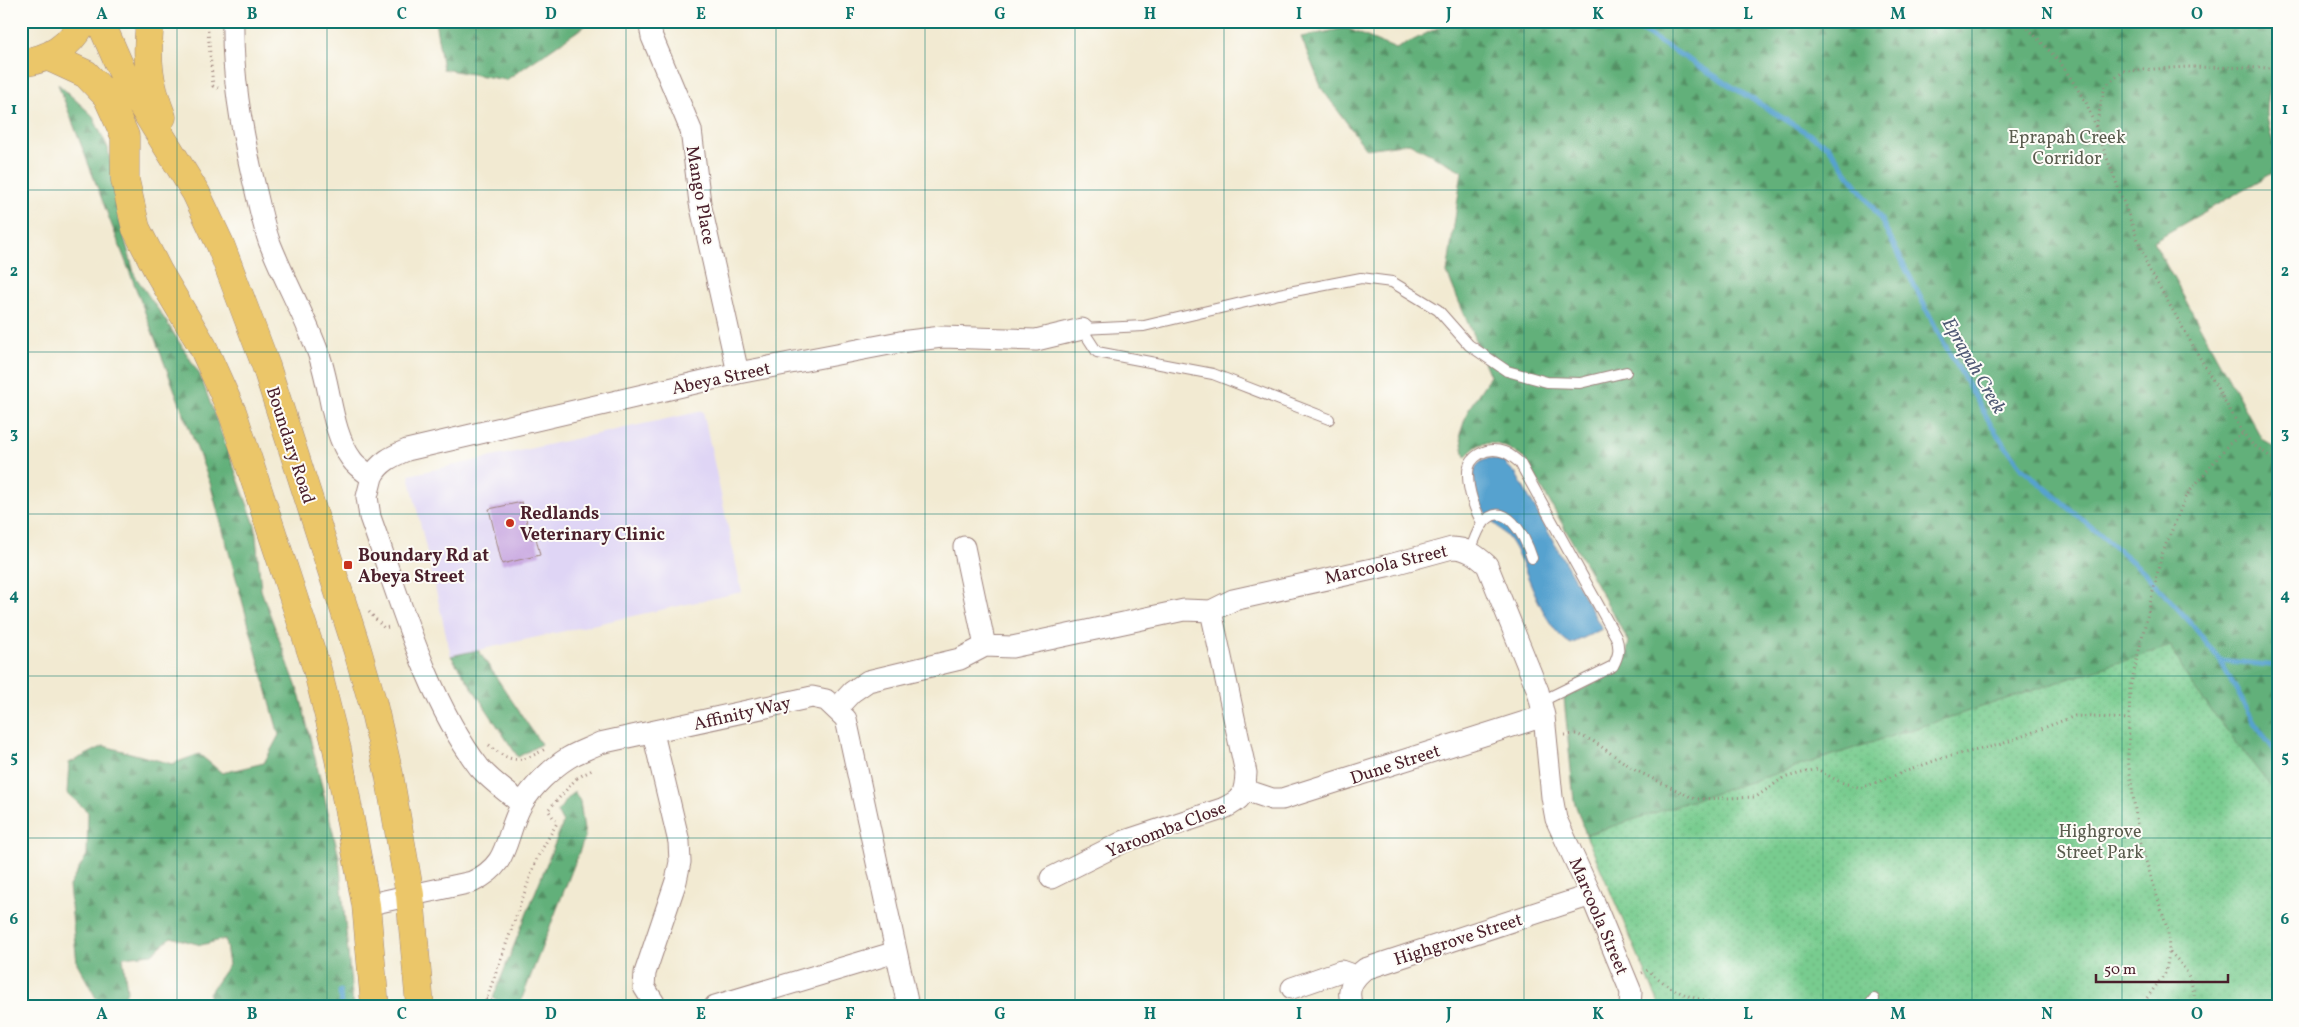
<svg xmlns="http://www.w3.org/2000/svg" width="2299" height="1027" viewBox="0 0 2299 1027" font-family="Vollkorn,serif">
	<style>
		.built { fill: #dfd5f5 }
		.forest { fill: url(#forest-firs); stroke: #566852 }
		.park { fill: url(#park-dots); stroke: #61765d }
		.water { fill: #57a2cf; stroke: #50607d }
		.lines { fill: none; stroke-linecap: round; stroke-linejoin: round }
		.stream { stroke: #57a2cf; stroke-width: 5 }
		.building { fill: #c19cde }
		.lane-casing { stroke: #9e847e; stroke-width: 12 }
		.street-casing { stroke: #9e847e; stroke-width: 23 }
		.highway-casing { stroke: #9e847e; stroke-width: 29 }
		.path { stroke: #9e847e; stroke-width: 3; stroke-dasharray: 1 4; stroke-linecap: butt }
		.lane { stroke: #fff; stroke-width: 10 }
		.street { stroke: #fff; stroke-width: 21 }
		.highway { stroke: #ebc669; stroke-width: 28 }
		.grid { fill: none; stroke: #0f766e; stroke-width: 1; stroke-opacity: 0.55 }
		.poi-dot { fill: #c8321e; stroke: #fdfcf7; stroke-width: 2 }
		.labels { text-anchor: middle; stroke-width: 4; stroke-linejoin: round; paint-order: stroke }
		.park-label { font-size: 18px; fill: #5a5c4e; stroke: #fdfcf7 }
		.street-label { font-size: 18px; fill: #4a1f2b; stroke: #fdfcf7 }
		.poi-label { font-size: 18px; font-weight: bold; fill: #4a1f2b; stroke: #fdfcf7; text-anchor: start }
		.water-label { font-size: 19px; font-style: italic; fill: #505a75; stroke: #fdfcf7 }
		.neatline { fill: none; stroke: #0f766e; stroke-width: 2 }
		.grid-label { font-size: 16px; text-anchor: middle; font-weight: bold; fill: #0f766e }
	</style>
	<defs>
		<pattern id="forest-firs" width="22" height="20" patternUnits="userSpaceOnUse" patternTransform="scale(1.25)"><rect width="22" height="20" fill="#62b07a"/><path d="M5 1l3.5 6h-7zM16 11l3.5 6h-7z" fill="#538f64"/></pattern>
		<pattern id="park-dots" width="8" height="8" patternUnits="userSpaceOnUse" patternTransform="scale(1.25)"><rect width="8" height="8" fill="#78cc8f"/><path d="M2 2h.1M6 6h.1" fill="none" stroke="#69af7c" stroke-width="1.8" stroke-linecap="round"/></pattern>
	</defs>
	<rect width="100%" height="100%" fill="#fdfcf7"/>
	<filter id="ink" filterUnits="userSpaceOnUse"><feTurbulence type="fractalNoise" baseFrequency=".02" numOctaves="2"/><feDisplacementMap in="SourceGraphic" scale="10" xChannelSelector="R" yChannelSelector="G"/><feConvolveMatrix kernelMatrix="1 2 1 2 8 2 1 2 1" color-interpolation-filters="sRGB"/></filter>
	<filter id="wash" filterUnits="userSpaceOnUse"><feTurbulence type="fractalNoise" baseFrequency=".0096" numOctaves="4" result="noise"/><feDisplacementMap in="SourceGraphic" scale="20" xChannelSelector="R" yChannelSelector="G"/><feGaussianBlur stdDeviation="1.12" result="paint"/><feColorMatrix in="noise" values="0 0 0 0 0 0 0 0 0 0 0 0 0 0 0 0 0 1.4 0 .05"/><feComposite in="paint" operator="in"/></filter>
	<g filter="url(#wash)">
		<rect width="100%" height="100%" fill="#f2ead2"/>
		<path class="built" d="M703,411L742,592L451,656L409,475Z"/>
		<path class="forest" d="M435,21H592L506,80L443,69Z
			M1438,21H2278C2278,30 2279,40 2278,48C2276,71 2267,91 2267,113C2268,133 2278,151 2278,170L2153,241L2262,439L2278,450V1006H1910L1588,840L1574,801L1564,698L1609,676L1625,660L1629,642L1526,460C1514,451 1498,440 1481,444C1476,446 1469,453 1465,457L1460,434L1468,410L1490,376L1447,273L1462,171L1409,143L1366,149L1322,89L1301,37L1346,28L1396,49L1445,24Z
			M58,84L92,115L108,148L118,215L135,276L166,321L200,375L255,525L261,590L300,696L339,857L353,1006H209V993L229,965L225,939L201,945L171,937L152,954L123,957L127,991L120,1006H105L96,998L77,963L69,886L87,855L88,812L67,793L69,763L104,746L172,764L199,754L222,773L264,763L279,735L210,483Z
			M478,650L541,744L518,757L451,656Z
			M574,791L580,801L585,837L519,1006H513L493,998L563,823L557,812Z"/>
		<path class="park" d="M2170,646L2193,687L2278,796V1006H1660L1586,835Z"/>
		<path class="water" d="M1489,458L1503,461L1516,474L1602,629L1571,644C1541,627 1529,570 1511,542C1502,529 1486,518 1480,503C1477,496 1475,485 1474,477C1473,466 1479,462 1489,458Z"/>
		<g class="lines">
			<path class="stream" d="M1626,21L1828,146L1879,216L1941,338L1996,433L2023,469L2142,570L2191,623L2220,660L2255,724L2278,755
				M2220,660L2278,666
				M340,991L341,1006"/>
		</g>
		<g id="blocks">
			<path class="building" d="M522,502L531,539L536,538L540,555L502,564L489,509Z"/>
		</g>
	</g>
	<g filter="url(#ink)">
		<use href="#blocks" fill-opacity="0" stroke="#9e847e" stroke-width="1"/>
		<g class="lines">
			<g class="lane-casing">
				<path id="lane" d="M1329,419L1213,374L1097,352L1082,329L1144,326L1279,294L1361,278L1392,282L1438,310L1469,345L1507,371L1547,382L1580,383L1626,372
					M1483,524C1475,511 1468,491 1468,475C1467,456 1487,446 1504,452C1510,454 1515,459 1520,463L1616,637C1620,648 1619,655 1613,666L1540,702
					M1470,552C1473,543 1476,534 1481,526C1504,493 1526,539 1532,558
					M1869,1006L1874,999"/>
			</g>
			<g class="street-casing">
				<path id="street" d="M233,21C232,75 241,126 253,179C258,199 262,221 269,241C284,280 305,316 319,355C331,388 331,432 352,460C356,466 365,472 372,477L367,497L370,517C399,597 427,699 479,767C491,781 508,793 522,804
					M649,21L652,37L691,130L700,203L738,373
					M372,477C379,462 393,456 407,450L738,373L900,342L942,337L1036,340L1082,329
					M964,547L985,646
					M837,708L852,692L868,681L960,659L985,646L1012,647L1184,610L1211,611L1233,600L1386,566L1452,548C1467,548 1476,555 1487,565L1538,691L1544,716L1552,797L1556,819L1591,895L1631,992L1630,1006
					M653,733L679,842L680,862L676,881L645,973L644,987L656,1006
					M1245,790L1272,799H1282L1544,716
					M1051,878L1125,841L1222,809C1242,800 1245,795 1246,773L1211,611
					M366,905L472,882C512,863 503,838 522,804C532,787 552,768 568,758C578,752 590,748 600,743L812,697L826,700L846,719L908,1006
					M1292,988L1341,971L1355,976
					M715,1006L896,952
					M1352,1006C1346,990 1352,979 1365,969L1591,895"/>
			</g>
			<g class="highway-casing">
				<path id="highway" d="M100,21L125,78L196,193L220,244L266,366L357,649L373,704L389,774L410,895L420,1006
					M150,21C146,59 148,81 162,117
					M49,57L86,74L107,96L125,136V180L136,228L159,273L203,347L233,414L317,669L337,749L366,905L375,1006
					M21,63C52,59 68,47 84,21"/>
			</g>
			<path class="path" d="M207,21L213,86L218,88
				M2021,21L2060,62L2086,102L2148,267L2243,433L2252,444L2278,462
				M2096,126L2105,86L2124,71L2187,67L2278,68
				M369,612L384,628L389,627
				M1565,735L1576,734L1593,741L1635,770L1695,799L1756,797L1783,778L1817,769L1840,782L1861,788L1942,758L1999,745L2075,716L2129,719
				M489,745C511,764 521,763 545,749
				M577,778L594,769
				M2170,952C2189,971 2192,979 2196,1006
				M1642,973L1648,970C1679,997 1692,998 1731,1006
				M486,999L503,1006
				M484,1006L537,858L557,823L548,810L577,778
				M1687,1006V997
				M2141,1006L2166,972L2169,952L2168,931L2139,839L2128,759L2130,688L2162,554L2186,496L2228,445L2243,433"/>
			<use href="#lane" class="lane"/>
			<use href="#street" class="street"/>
			<use href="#highway" class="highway"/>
		</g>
	</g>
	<path class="grid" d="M177,21V1006M327,21V1006M476,21V1006M626,21V1006M776,21V1006M925,21V1006M1075,21V1006M1224,21V1006M1374,21V1006M1524,21V1006M1673,21V1006M1823,21V1006M1972,21V1006M2122,21V1006M21,190H2278M21,352H2278M21,514H2278M21,676H2278M21,838H2278"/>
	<g class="poi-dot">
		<circle cx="510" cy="523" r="5"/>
		<rect x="343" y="560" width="10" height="10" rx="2.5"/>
	</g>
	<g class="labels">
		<g class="park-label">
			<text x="2067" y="143">Eprapah Creek<tspan x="2067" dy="21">Corridor</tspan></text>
			<text x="2100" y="837">Highgrove<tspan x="2100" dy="21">Street Park</tspan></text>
		</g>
		<g class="street-label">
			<text transform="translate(701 195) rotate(80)" y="6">Mango Place</text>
			<text transform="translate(721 378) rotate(-12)" y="6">Abeya Street</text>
			<text transform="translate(291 445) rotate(72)" y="6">Boundary Road</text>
			<text transform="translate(1386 564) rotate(-13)" y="6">Marcoola Street</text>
			<text transform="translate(742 713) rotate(-13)" y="6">Affinity Way</text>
			<text transform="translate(1395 764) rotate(-18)" y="6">Dune Street</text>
			<text transform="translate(1166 829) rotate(-21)" y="6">Yaroomba Close</text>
			<text transform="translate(1599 916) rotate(67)" y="6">Marcoola Street</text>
			<text transform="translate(1458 939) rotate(-18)" y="6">Highgrove Street</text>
		</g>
		<g class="poi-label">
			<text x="520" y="519">Redlands<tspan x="520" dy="21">Veterinary Clinic</tspan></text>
			<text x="358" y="561">Boundary Rd at<tspan x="358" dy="21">Abeya Street</tspan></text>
		</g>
		<g class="water-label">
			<text transform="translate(1975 365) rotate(60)" y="7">Eprapah Creek</text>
		</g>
	</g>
	<rect width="2299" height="1027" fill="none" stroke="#fdfcf7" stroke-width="55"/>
	<path d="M2096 974v8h132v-8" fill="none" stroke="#4a1f2b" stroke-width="2.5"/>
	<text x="2104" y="974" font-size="15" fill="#4a1f2b" stroke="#fdfcf7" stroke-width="4" paint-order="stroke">50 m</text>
	<rect x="28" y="28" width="2244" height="972" class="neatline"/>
	<g class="grid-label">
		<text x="102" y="19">A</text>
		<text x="252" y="19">B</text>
		<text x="402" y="19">C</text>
		<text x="551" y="19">D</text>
		<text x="701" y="19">E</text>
		<text x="850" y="19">F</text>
		<text x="1000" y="19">G</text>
		<text x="1150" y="19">H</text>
		<text x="1299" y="19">I</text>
		<text x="1449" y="19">J</text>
		<text x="1598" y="19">K</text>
		<text x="1748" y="19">L</text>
		<text x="1898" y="19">M</text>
		<text x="2047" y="19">N</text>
		<text x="2197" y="19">O</text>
		<text x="14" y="114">1</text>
		<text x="2285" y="114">1</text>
		<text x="14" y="276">2</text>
		<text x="2285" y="276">2</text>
		<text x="14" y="438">3</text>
		<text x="2285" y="438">3</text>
		<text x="14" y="600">4</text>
		<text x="2285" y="600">4</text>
		<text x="14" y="762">5</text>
		<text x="2285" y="762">5</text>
		<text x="14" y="924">6</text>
		<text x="2285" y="924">6</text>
		<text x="102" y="1019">A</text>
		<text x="252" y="1019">B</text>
		<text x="402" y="1019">C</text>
		<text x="551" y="1019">D</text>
		<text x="701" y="1019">E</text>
		<text x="850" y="1019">F</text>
		<text x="1000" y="1019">G</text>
		<text x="1150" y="1019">H</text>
		<text x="1299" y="1019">I</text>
		<text x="1449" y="1019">J</text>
		<text x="1598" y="1019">K</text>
		<text x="1748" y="1019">L</text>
		<text x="1898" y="1019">M</text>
		<text x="2047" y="1019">N</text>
		<text x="2197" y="1019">O</text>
	</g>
</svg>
